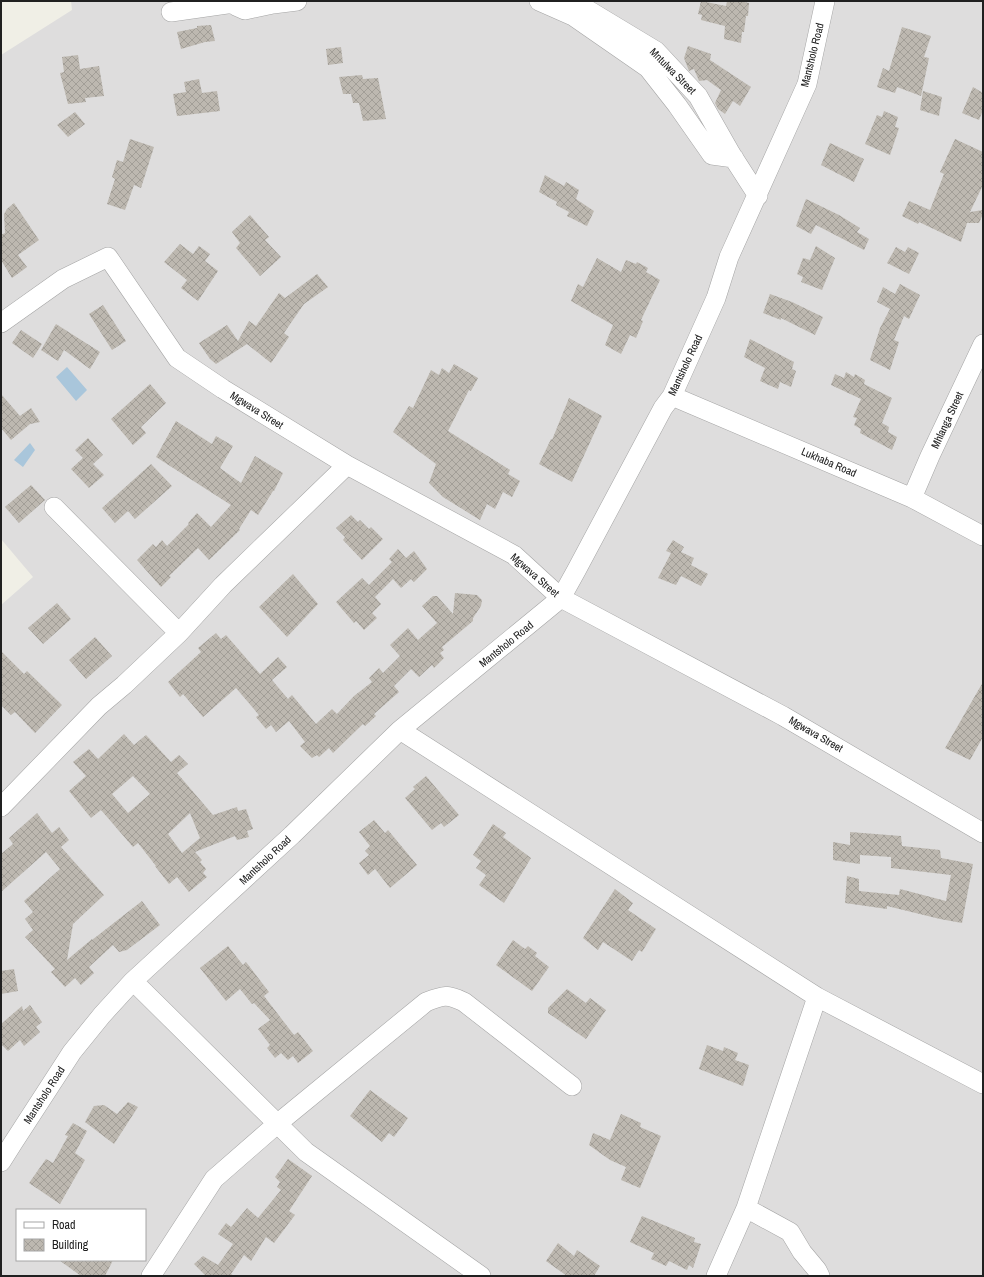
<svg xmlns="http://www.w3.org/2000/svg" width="984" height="1277" viewBox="0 0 984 1277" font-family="'Archivo Narrow',sans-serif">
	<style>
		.residential { fill: #dedddd; fill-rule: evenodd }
		.water { fill: #a9c6db }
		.building { fill: url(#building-cross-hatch); fill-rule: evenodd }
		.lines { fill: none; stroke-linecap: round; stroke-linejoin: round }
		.street-casing { stroke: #a4a4a4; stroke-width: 20 }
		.street { stroke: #fff; stroke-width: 19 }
		.labels { text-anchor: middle; stroke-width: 3; stroke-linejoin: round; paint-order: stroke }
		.street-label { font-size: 11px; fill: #202020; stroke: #fff }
	</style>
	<defs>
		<pattern id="building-cross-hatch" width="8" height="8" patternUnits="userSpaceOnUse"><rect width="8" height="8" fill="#bdb8b0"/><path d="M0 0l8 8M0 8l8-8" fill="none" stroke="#a29e97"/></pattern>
	</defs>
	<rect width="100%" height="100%" fill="#f0efe6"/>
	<path class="residential" d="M71,1H983V1276H1V605L33,577L1,539V55L72,10ZM17,1210H145V1260H17Z"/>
	<path class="water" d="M67,367L87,390L76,401L56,377Z
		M30,443L35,450L23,467L14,460Z"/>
	<path class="building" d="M701,1L726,6L727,1H740L749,3L748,16H746L744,32H742L741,43L724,39L725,26L701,20L702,15L698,14Z
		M211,25L215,41L205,42L181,49L177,32L197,28V26Z
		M902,27L931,36L924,57L929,58L921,96L897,87L895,93L877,87L883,68L889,71Z
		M688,46L711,54L710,60L751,87L740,106L733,101L725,114L718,109L715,103L721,90L707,80L699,81L694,69L689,71L684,58Z
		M341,47L343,63L328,65L326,49Z
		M78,55L80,69L99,66L104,96L85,98L86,102L68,104L60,73L64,72L62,57Z
		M362,75L363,79L378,78L386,119L363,121L359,103H353L351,94H343L339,77Z
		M199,79L202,93L217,91L220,111L177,116L173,94L186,92L184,82Z
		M973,87L983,93V110L979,120L962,113Z
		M923,91L942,97L939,116L920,110Z
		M884,111L898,117L895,127L899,128L890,155L865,144L877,115L882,117Z
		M75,112L85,124L68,137L57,125Z
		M130,139L154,147L141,188L134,185L125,210L107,204L115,179L112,177L117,160L123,162Z
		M955,139L983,152V185L970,212L983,210V214L979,223H967L961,242L919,222L918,224L902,216L909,201L930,210L944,174L940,172Z
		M830,143L864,159L854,182L821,165Z
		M545,175L564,186L566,182L579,190L576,199L594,211L587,226L567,216L569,212L556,205L557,202L539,192Z
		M806,199L839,215L860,228L857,232L869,239L864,250L816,225L811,234L796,226Z
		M14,203L39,240L18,255L27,267L12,278L1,260V235L5,233L4,214L7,209Z
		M250,215L269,237L265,240L281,257L260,276L236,248L240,243L232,232Z
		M180,244L193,254L199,246L210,254L205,261L218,271L198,301L181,288L187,280L164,262Z
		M816,246L835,258L822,290L801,282L803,277L797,274L803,258L810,260Z
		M896,247L905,252L908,247L919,253L909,274L887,263Z
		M597,258L621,272L626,260L636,264L637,262L648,268L646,272L660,280L641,320L643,321L636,338L630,335L621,354L605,345L613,325L571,301L578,284L583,287Z
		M317,274L328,287L304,304L284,333L289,337L271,363L247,344L216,364L210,359L199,343L227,325L238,341L249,321L256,326L279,293L285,298Z
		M900,284L920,295L909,319L904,316L894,340L899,342L890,370L870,360L880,328L890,309L877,302L883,287L895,294Z
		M770,294L792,302L823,317L815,335L781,318V320L763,313Z
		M103,305L126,341L112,350L89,314Z
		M56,324L100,352L90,369L64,350L58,361L41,350Z
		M21,330L42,344L33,358L12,343Z
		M750,339L794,362L792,369L796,371L791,387L780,382L778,389L760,381L765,368L744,357Z
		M454,364L478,378L471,391L469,390L448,431L510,470L508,474L520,481L512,497L503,492L495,509L487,504L480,520L443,497L429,483L436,464L393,432L409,406L413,408L431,370L439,375L442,368L449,373Z
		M846,372L854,377L855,374L865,380L864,384L892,398L882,423L889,427L888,432L897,437L892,450L860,433L861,429L854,425L857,418L853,417L861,399L831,385L835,374L844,378Z
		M150,384L166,403L141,427L146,433L133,445L111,419Z
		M1,394L20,416L31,408L40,422L30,424L11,440L1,428Z
		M569,398L602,416L572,482L539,464L551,439L552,440Z
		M176,421L212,444L216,436L233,446L220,468L241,483L255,456L283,473L274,491H273L258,515L251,510L239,529L240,530L209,560L198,548L169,576L171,577L161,587L137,560L153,544L156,547L162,540L167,546L189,524L188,523L197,513L211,527L231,505L156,457Z
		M88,438L103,455L93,464L104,475L89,488L71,469L83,458L75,450Z
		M151,464L172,486L135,519L128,511L115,523L102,508Z
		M31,485L45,500L19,523L5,507Z
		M351,515L358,522L360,520L369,529L371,527L383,539L362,560L343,540L345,537L336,528Z
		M673,540L684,547L681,552L694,558L691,565L708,574L701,586L681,576L676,585L658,578L671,553L666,551Z
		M398,549L406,558L414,551L427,569L414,582L411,579L401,588L393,579L375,597L381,604L372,613L377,618L364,630L356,621L354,623L336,602L362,578L369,585L392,562L389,559Z
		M293,574L318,604L287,637L259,607Z
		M455,593L477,595L482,600L481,606L473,618V621L442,647L444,650L440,653L444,658L434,668L432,665L419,677L411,669L394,686L399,692L374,714L376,716L365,726L363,724L333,753L329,748L319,757L317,755L312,758L300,746L305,742L289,721L276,732L271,725L266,729L256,717L259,715L236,688L203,717L183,694L180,697L168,682L201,652L198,648L216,633L221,639L226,635L260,674L278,657L287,667L272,680L288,699L292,695L316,724L332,709L337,714L354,696L372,682L369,678L379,668L383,673L400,656L390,645L408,628L418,640L437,623L422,606L433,596H437L453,614Z
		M57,603L71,619L43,644L28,628Z
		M95,637L112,656L86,679L69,660Z
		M1,651L24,674L27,671L62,705L35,733L15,712L11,715L1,705Z
		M983,682V737L970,760L945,748Z
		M124,734L134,745L146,735L171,762L179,755L188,764L177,773L213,815L237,807L238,811L246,809L253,829L247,831L249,837L237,840L235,836L195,852L202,860L200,862L206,869L203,873L207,877L189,892L177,877L169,884L155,866H156L138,843L133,847L101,810L91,818L69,791L86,776L73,762L89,749L98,759ZM133,776L150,794L128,813L112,794ZM190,813L200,838L182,853L168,834Z
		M426,776L459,815L444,827L441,823L432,830L405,798L415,789L413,787Z
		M37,813L52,833L59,827L69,840L61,847L104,895L73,924L67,960L92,939V940L142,901L160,925L127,950L119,952L113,945L89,967L94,973L81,985L75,978L65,987L51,972L55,969L25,937L33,930L25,919L33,912L24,901L60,869L46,852L1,892V854L13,844L9,838Z
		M374,820L385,833L388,830L417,865L390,888L375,869L368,875L359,863L369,855L365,851L370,846L359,832Z
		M493,824L506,833L503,837L531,858L504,903L479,885L486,875L476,868L481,861L473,855Z
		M850,832L901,836L902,846L940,850L941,858L973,864L962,923L940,919L887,906V909L845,903L847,876L859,879V891L899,895L900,889L946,901L951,875L891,868V857L860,855V864L833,860V842L850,845Z
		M615,889L633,903L628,910L656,929L642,952L639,950L632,961L603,942L598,950L583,938Z
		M513,940L525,949L528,946L537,953L535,956L549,967L532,991L496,965Z
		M228,946L243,965L246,962L269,992L264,996L294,1035L298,1032L313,1051L298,1063L293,1056L288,1060L281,1053L275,1058L267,1048L270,1045L258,1029L270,1020L254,1003L252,1004L240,989L226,1001L200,968Z
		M14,969L18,991L1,994V971Z
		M567,989L586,1003L590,998L606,1010L586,1039L548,1013V1008Z
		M30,1005L42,1022L36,1027L40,1032L24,1046L20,1040L8,1051L1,1044V1024L22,1006L23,1011Z
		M707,1045L723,1051L724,1047L738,1053L735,1060L749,1065L743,1086L699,1069Z
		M370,1090L408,1118L394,1137L389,1133L382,1142L350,1116Z
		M128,1102L138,1107L114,1144L85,1122L94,1106L104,1105L117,1114Z
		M621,1114L641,1123L640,1127L661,1136L640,1188L621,1180L626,1167L610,1160L589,1145L593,1133L610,1140Z
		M73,1123L87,1131L75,1153L85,1160L60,1204L29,1183L46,1159L53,1163L68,1136L65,1135Z
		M288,1159L312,1176L289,1211L295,1215L274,1243L266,1237L251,1261L244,1255L231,1274L234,1276H206L194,1264L203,1256L218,1265L233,1244L218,1234L226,1223L231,1227L247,1208L258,1218L281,1190L277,1187L280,1182L275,1177Z
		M642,1216L695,1238L694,1242L701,1244L693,1268L689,1265L687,1270L669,1261L666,1266L651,1259L654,1253L630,1242Z
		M558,1243L574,1256L577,1250L600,1266L594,1276H567L546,1261Z
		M59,1260H113L105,1276H81Z"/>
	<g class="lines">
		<g class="street-casing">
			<path id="street" d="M539,1L573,16L648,68L677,105L712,155L734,158
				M569,1L588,10L656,51L698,96L731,154L758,196
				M236,6L245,10L273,4L297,1
				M171,12L248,1
				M1,323L63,279L108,257L177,358L223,389L347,465L514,555L561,598L783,716L983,833
				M672,396L912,498L983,536
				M912,498L930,456L983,344
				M54,507L179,633
				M400,730L817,997L983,1084
				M1,807L99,706L124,685L179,633L223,585L347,465
				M133,981L306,1152L481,1276
				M1,1162L13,1143L72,1052L102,1015L133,981L292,835L400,730L561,598L576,571L663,408L672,396L716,298L729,257L807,84L825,1
				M746,1208L790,1232L802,1252L817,1270L820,1276
				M151,1276L214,1179L277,1124L426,1002C444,995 447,994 464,1002L572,1086
				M716,1276L746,1208L817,997"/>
		</g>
		<use href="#street" class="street"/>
	</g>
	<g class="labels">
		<g class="street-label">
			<text transform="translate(812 55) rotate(-76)" y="4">Mantsholo Road</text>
			<text transform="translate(673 71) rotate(45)" y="4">Mntulwa Street</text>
			<text transform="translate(685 365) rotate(-65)" y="4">Mantsholo Road</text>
			<text transform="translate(257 410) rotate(32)" y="4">Mgwava Street</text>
			<text transform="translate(947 420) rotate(-65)" y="4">Mhlanga Street</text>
			<text transform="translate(829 462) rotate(23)" y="4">Lukhaba Road</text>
			<text transform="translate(535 575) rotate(41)" y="4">Mgwava Street</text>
			<text transform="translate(506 644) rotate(-39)" y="4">Mantsholo Road</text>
			<text transform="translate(816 734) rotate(30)" y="4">Mgwava Street</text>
			<text transform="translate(265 860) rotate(-43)" y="4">Mantsholo Road</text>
			<text transform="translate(44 1095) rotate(-57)" y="4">Mantsholo Road</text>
		</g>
	</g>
	<rect width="984" height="1277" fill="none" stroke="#202020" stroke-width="4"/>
	<rect x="16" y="1209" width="130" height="52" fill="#ffffff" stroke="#a6a6a6"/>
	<rect x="24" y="1222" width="20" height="6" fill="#ffffff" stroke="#a6a6a6"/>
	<text x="52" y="1229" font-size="12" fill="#202020">Road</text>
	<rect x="24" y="1239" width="20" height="12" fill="url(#building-cross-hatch)" stroke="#a6a6a6"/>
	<text x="52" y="1249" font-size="12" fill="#202020">Building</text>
</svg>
